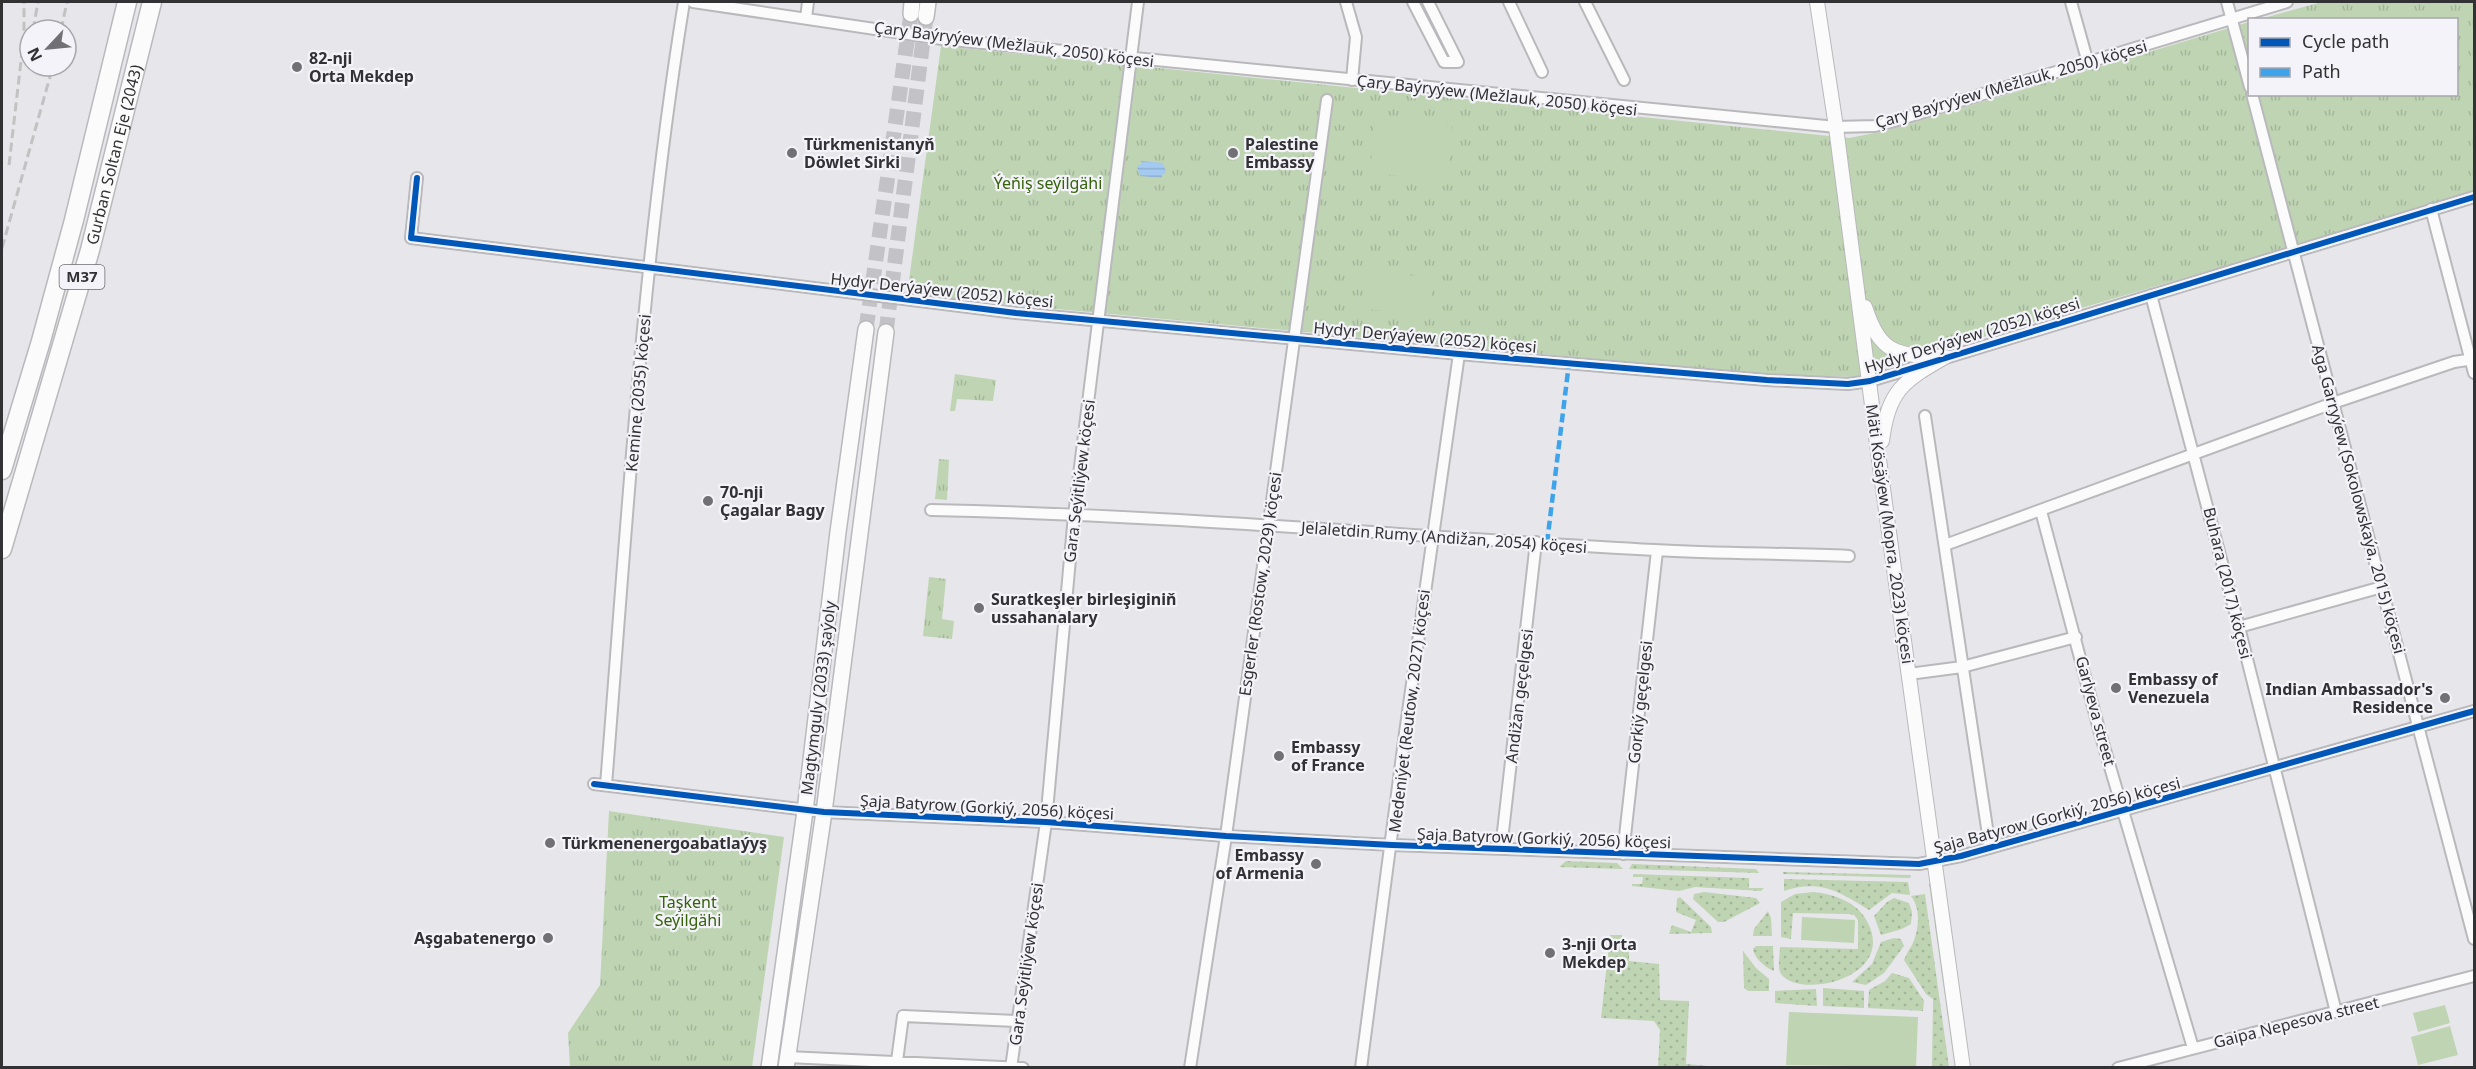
<svg xmlns="http://www.w3.org/2000/svg" width="2476" height="1069" viewBox="0 0 2476 1069" font-family="'Noto Sans',sans-serif">
	<style>
		.grass { fill: url(#grass-dots) }
		.park { fill: url(#park-tufts) }
		.pitch { fill: #bed4b2 }
		.water { fill: url(#water-rules) }
		.lines { fill: none; stroke-linecap: round; stroke-linejoin: round }
		.secondary-tunnel { stroke: #c3c3c7; stroke-width: 15; stroke-dasharray: 15 8; stroke-linecap: butt }
		.minor-casing { stroke: #b9b9bc; stroke-width: 14 }
		.tertiary-casing { stroke: #b9b9bc; stroke-width: 16 }
		.secondary-casing { stroke: #b9b9bc; stroke-width: 18 }
		.trunk-casing { stroke: #b9b9bc; stroke-width: 21 }
		.minor { stroke: #fbfbfc; stroke-width: 10 }
		.tertiary { stroke: #fbfbfc; stroke-width: 14 }
		.secondary { stroke: #fbfbfc; stroke-width: 15 }
		.trunk { stroke: #fbfbfc; stroke-width: 18 }
		.rail { stroke: #c2c2c3; stroke-width: 3; stroke-dasharray: 9 4.5; stroke-linecap: butt }
		.quiet { stroke: #3ea3eb; stroke-width: 4.5; stroke-dasharray: 9 4.5; stroke-linecap: butt }
		.cycleway-casing { stroke: #f3f3f9; stroke-width: 10 }
		.cycleway { stroke: #0057b8; stroke-width: 6 }
		.poi-dot { fill: #717175; stroke: #f3f3f9; stroke-width: 2 }
		.labels { text-anchor: middle; stroke-width: 4.5; stroke-linejoin: round; paint-order: stroke }
		.shield { fill: #f3f3f9; stroke: #6c6c70; stroke-width: 1.5 }
		.shield-label { font-size: 15px; font-weight: bold; fill: #323235 }
		.street-label { font-size: 16px; fill: #323235; stroke: #f3f3f9 }
		.poi-label { font-size: 16px; font-weight: bold; fill: #323235; stroke: #f3f3f9; text-anchor: start }
		.park-label { font-size: 16px; fill: #35620a; stroke: #f3f3f9 }
	</style>
	<defs>
		<pattern id="grass-dots" width="8" height="8" patternUnits="userSpaceOnUse" patternTransform="scale(1.5)"><rect width="8" height="8" fill="#bed4b2"/><path d="M2 2h.1M6 6h.1" fill="none" stroke="#a4b69a" stroke-width="1.8" stroke-linecap="round"/></pattern>
		<pattern id="park-tufts" width="24" height="20" patternUnits="userSpaceOnUse" patternTransform="scale(1.5)"><rect width="24" height="20" fill="#bed4b2"/><path d="M3 7l-1-3M5 7V3M7 7l1-3M15 17l-1-3M17 17v-4M19 17l1-3" fill="none" stroke="#a4b69a"/></pattern>
		<pattern id="water-rules" width="6" height="5" patternUnits="userSpaceOnUse" patternTransform="scale(1.5)"><rect width="6" height="5" fill="#a4caf2"/><path d="M0 2.5h6" fill="none" stroke="#8eaed0"/></pattern>
	</defs>
	<rect width="100%" height="100%" fill="#e7e7eb"/>
	<path class="grass" d="M1566,861L1617,863L1623,869L1559,867Z
		M1632,864L1756,869L1759,873L1629,869Z
		M1783,872L1911,875L1910,878L1783,874Z
		M1633,874L1749,878V888H1764L1761,891L1695,887L1679,891L1632,886V884H1642L1643,877H1633Z
		M1784,879L1908,882L1910,895L1892,893L1869,910C1839,892 1821,879 1784,891Z
		M1929,884H1931L1958,1067H1955Z
		M1704,892L1756,898L1760,903L1724,922H1718L1693,899L1694,894Z
		M1813,892C1834,894 1857,902 1867,921C1898,978 1800,1000 1781,974C1777,969 1780,954 1780,947L1858,949V920L1854,915L1849,914L1793,913L1791,939L1781,937V902L1795,894Z
		M1925,894L1949,1067H1932L1933,999L1926,994L1904,960C1906,954 1910,949 1913,943C1919,928 1921,909 1911,896Z
		M1680,897L1711,927L1712,933L1669,934L1672,925L1691,932L1696,920L1676,912L1677,899Z
		M1894,898L1909,903L1912,912L1911,924L1902,929L1881,935L1874,916L1887,902Z
		M1768,911L1771,918L1772,936H1753L1754,929Z
		M1610,935H1622V941L1629,940V961L1659,964L1660,1000L1689,1001L1686,1064L1709,1066V1067H1658L1660,1030L1654,1021L1601,1018Z
		M1894,938L1901,939L1904,946L1884,973L1866,985L1852,982L1872,964L1881,942Z
		M1756,946H1773L1774,971C1766,968 1754,958 1753,949Z
		M1743,951L1756,968L1769,979V991H1748L1744,988Z
		M1892,973L1909,978L1924,1001L1923,1011L1868,1008L1869,990L1885,981Z
		M1823,988L1864,991V1008L1823,1006Z
		M1816,989L1817,1006L1775,1003V991Z"/>
	<path class="park" d="M2322,2H2474V193L1942,349L1856,377L1757,374L907,295L941,46L1849,138L1885,131L2249,22L2250,94H2456V20L2260,19Z
		M955,374L996,380L993,401L957,399L955,411H950Z
		M939,459L949,460L947,500L935,499Z
		M929,577L946,579L942,619L954,621L952,639L923,636Z
		M609,811L784,837L752,1067H570L568,1033L600,985Z"/>
	<path class="pitch" d="M1375,119L1452,125L1448,180L1370,173Z
		M1366,273L1433,277L1430,314L1363,309Z
		M1802,917L1855,920L1854,943L1801,940Z
		M2445,1005L2450,1023L2418,1032L2413,1013Z
		M1789,1012L1918,1017L1916,1067L1786,1065Z
		M2450,1026L2458,1055L2418,1065L2411,1037Z"/>
	<path class="water" d="M1141,161L1163,163L1166,172L1162,175V178L1140,176L1137,167L1141,164Z"/>
	<g class="lines">
		<path class="secondary-tunnel" d="M866,329L911,14
			M886,332L926,17"/>
		<g class="minor-casing">
			<path id="minor" d="M693,2L942,39L1836,127L1875,126L1891,122L2287,2
				M1346,2L1356,37L1352,80
				M1413,2L1444,62H1458L1428,2
				M1509,2L1542,72
				M1585,2L1624,80
				M2071,2L2088,63
				M2227,2L2250,87
				M806,18L808,2
				M2252,94L2474,939
				M417,178L411,238L1016,313L1459,354L1767,380L1848,384L1870,381L2474,197
				M2431,209L2474,373
				M2151,295L2239,627L2336,1012
				M1925,416L1990,848
				M931,510C1173,515 1414,537 1655,550C1720,554 1785,553 1849,556
				M2041,511L2100,733L2193,1048
				M1945,545L2333,403L2454,362L2474,359
				M2239,627L2382,587
				M1909,674L1962,667L2076,637
				M594,784L824,812L1046,822L1226,836L1392,845L1919,864L1961,856L2474,711
				M606,785C627,524 642,261 684,2
				M1501,849L1536,542
				M1623,854L1657,551
				M787,1057L1023,1068
				M897,1061L903,1016L1016,1021
				M1011,1068L1046,822L1074,515L1138,2
				M1190,1068L1226,836L1327,100
				M1361,1068L1405,733L1459,354
				M2118,1068L2474,976"/>
		</g>
		<g class="tertiary-casing">
			<path id="tertiary" d="M1817,2L1836,127L1880,467L1963,1068
				M1865,307C1881,356 1898,355 1945,357
				M1882,441C1888,391 1903,381 1945,357"/>
		</g>
		<g class="secondary-casing">
			<path id="secondary" d="M911,14L912,2
				M926,17L928,2
				M769,1068L805,811L838,532L866,329
				M786,1068L824,812L886,332"/>
		</g>
		<g class="trunk-casing">
			<g id="trunk">
				<path d="M2,470L41,341L74,220L127,2"/>
				<path id="s1" d="M2,549L90,250L152,2"/>
			</g>
		</g>
		<use href="#minor" class="minor"/>
		<use href="#tertiary" class="tertiary"/>
		<use href="#secondary" class="secondary"/>
		<use href="#trunk" class="trunk"/>
		<path class="rail" d="M33,30L38,2
			M61,30L67,2
			M9,165L24,35V2
			M2,248L53,66"/>
		<path class="quiet" d="M1547,543L1569,363"/>
		<g class="cycleway-casing">
			<path id="cycleway" d="M417,178L411,238L1016,313L1459,354L1767,380L1848,384L1870,381L2474,197
				M594,784L824,812L1046,822L1226,836L1392,845L1919,864L1961,856L2474,711"/>
		</g>
		<use href="#cycleway" class="cycleway"/>
	</g>
	<g class="poi-dot">
		<circle cx="297" cy="67" r="6"/>
		<circle cx="792" cy="153" r="6"/>
		<circle cx="1233" cy="153" r="6"/>
		<circle cx="708" cy="501" r="6"/>
		<circle cx="979" cy="608" r="6"/>
		<circle cx="2116" cy="688" r="6"/>
		<circle cx="2445" cy="698" r="6"/>
		<circle cx="1279" cy="756" r="6"/>
		<circle cx="550" cy="843" r="6"/>
		<circle cx="1316" cy="864" r="6"/>
		<circle cx="548" cy="938" r="6"/>
		<circle cx="1550" cy="953" r="6"/>
	</g>
	<g class="labels">
		<rect class="shield" x="59.5" y="265" width="45" height="24" rx="4.5"/>
		<g class="shield-label">
			<text x="82" y="282">M37</text>
		</g>
		<g class="street-label">
			<text transform="translate(1014 44) rotate(7)" y="6">Çary Baýryýew (Mežlauk, 2050) köçesi</text>
			<text transform="translate(2011 84) rotate(-16)" y="6">Çary Baýryýew (Mežlauk, 2050) köçesi</text>
			<text transform="translate(1497 95) rotate(6)" y="6">Çary Baýryýew (Mežlauk, 2050) köçesi</text>
			<text dy="6" stroke="none"><textPath href="#s1" startOffset="410">Gurban Soltan Eje (2043)</textPath></text>
			<text transform="translate(942 290) rotate(6)" y="6">Hydyr Derýaýew (2052) köçesi</text>
			<text transform="translate(1972 335) rotate(-17)" y="6">Hydyr Derýaýew (2052) köçesi</text>
			<text transform="translate(1425 337) rotate(5)" y="6">Hydyr Derýaýew (2052) köçesi</text>
			<text transform="translate(638 393) rotate(-85)" y="6">Kemine (2035) köçesi</text>
			<text transform="translate(1079 481) rotate(-83)" y="6">Gara Seýitliýew köçesi</text>
			<text transform="translate(2359 499) rotate(75)" y="6">Aga Garryýew (Sokolowskaýa, 2015) köçesi</text>
			<text transform="translate(1890 534) rotate(82)" y="6">Mäti Kösäýew (Mopra, 2023) köçesi</text>
			<text transform="translate(1444 537) rotate(4)" y="6">Jelaletdin Rumy (Andižan, 2054) köçesi</text>
			<text transform="translate(2228 583) rotate(76)" y="6">Buhara (2017) köçesi</text>
			<text transform="translate(1260 584) rotate(-82)" y="6">Esgerler (Rostow, 2029) köçesi</text>
			<text transform="translate(1519 696) rotate(-83)" y="6">Andižan geçelgesi</text>
			<text transform="translate(818 698) rotate(-83)" y="6">Magtymguly (2033) şaýoly</text>
			<text transform="translate(1640 702) rotate(-84)" y="6">Gorkiý geçelgesi</text>
			<text transform="translate(1409 711) rotate(-83)" y="6">Medeniýet (Reutow, 2027) köçesi</text>
			<text transform="translate(2096 711) rotate(75)" y="6">Garlyeva street</text>
			<text transform="translate(987 807) rotate(3)" y="6">Şaja Batyrow (Gorkiý, 2056) köçesi</text>
			<text transform="translate(2057 815) rotate(-15)" y="6">Şaja Batyrow (Gorkiý, 2056) köçesi</text>
			<text transform="translate(1544 838) rotate(2)" y="6">Şaja Batyrow (Gorkiý, 2056) köçesi</text>
			<text transform="translate(1026 964) rotate(-82)" y="6">Gara Seýitliýew köçesi</text>
			<text transform="translate(2296 1022) rotate(-14)" y="6">Gaipa Nepesova street</text>
		</g>
		<g class="poi-label">
			<text x="309" y="64">82-nji<tspan x="309" dy="18">Orta Mekdep</tspan></text>
			<text x="804" y="150">Türkmenistanyň<tspan x="804" dy="18">Döwlet Sirki</tspan></text>
			<text x="1245" y="150">Palestine<tspan x="1245" dy="18">Embassy</tspan></text>
			<text x="720" y="498">70-nji<tspan x="720" dy="18">Çagalar Bagy</tspan></text>
			<text x="991" y="605">Suratkeşler birleşiginiň<tspan x="991" dy="18">ussahanalary</tspan></text>
			<text x="2128" y="685">Embassy of<tspan x="2128" dy="18">Venezuela</tspan></text>
			<text x="2433" y="695" text-anchor="end">Indian Ambassador's<tspan x="2433" dy="18">Residence</tspan></text>
			<text x="1291" y="753">Embassy<tspan x="1291" dy="18">of France</tspan></text>
			<text x="562" y="849">Türkmenenergoabatlaýyş</text>
			<text x="1304" y="861" text-anchor="end">Embassy<tspan x="1304" dy="18">of Armenia</tspan></text>
			<text x="536" y="944" text-anchor="end">Aşgabatenergo</text>
			<text x="1562" y="950">3-nji Orta<tspan x="1562" dy="18">Mekdep</tspan></text>
		</g>
		<g class="park-label">
			<text x="1048" y="189">Ýeňiş seýilgähi</text>
			<text x="688" y="908">Taşkent<tspan x="688" dy="18">Seýilgähi</tspan></text>
		</g>
	</g>
	<rect width="2476" height="1069" fill="none" stroke="#323235" stroke-width="6"/>
	<rect x="2248" y="18" width="210" height="78" fill="#f3f3f9" stroke="#a6a6ab" stroke-width="1.5"/>
	<rect x="2260" y="38" width="30" height="9" fill="#0057b8" stroke="#a6a6ab" stroke-width="1.5"/>
	<text x="2302" y="48" font-size="18" fill="#323235">Cycle path</text>
	<rect x="2260" y="68" width="30" height="9" fill="#3ea3eb" stroke="#a6a6ab" stroke-width="1.5"/>
	<text x="2302" y="78" font-size="18" fill="#323235">Path</text>
	<g transform="translate(48 48) rotate(244)"><circle r="28" fill="#f3f3f9" stroke="#a6a6ab" stroke-width="1.5"/>
	<path d="M0-4.5L10 22L0 15L-10 22Z" fill="#717175"/>
	<text y="-9" font-size="16" font-weight="bold" text-anchor="middle" fill="#323235">N</text>
	</g>
</svg>
